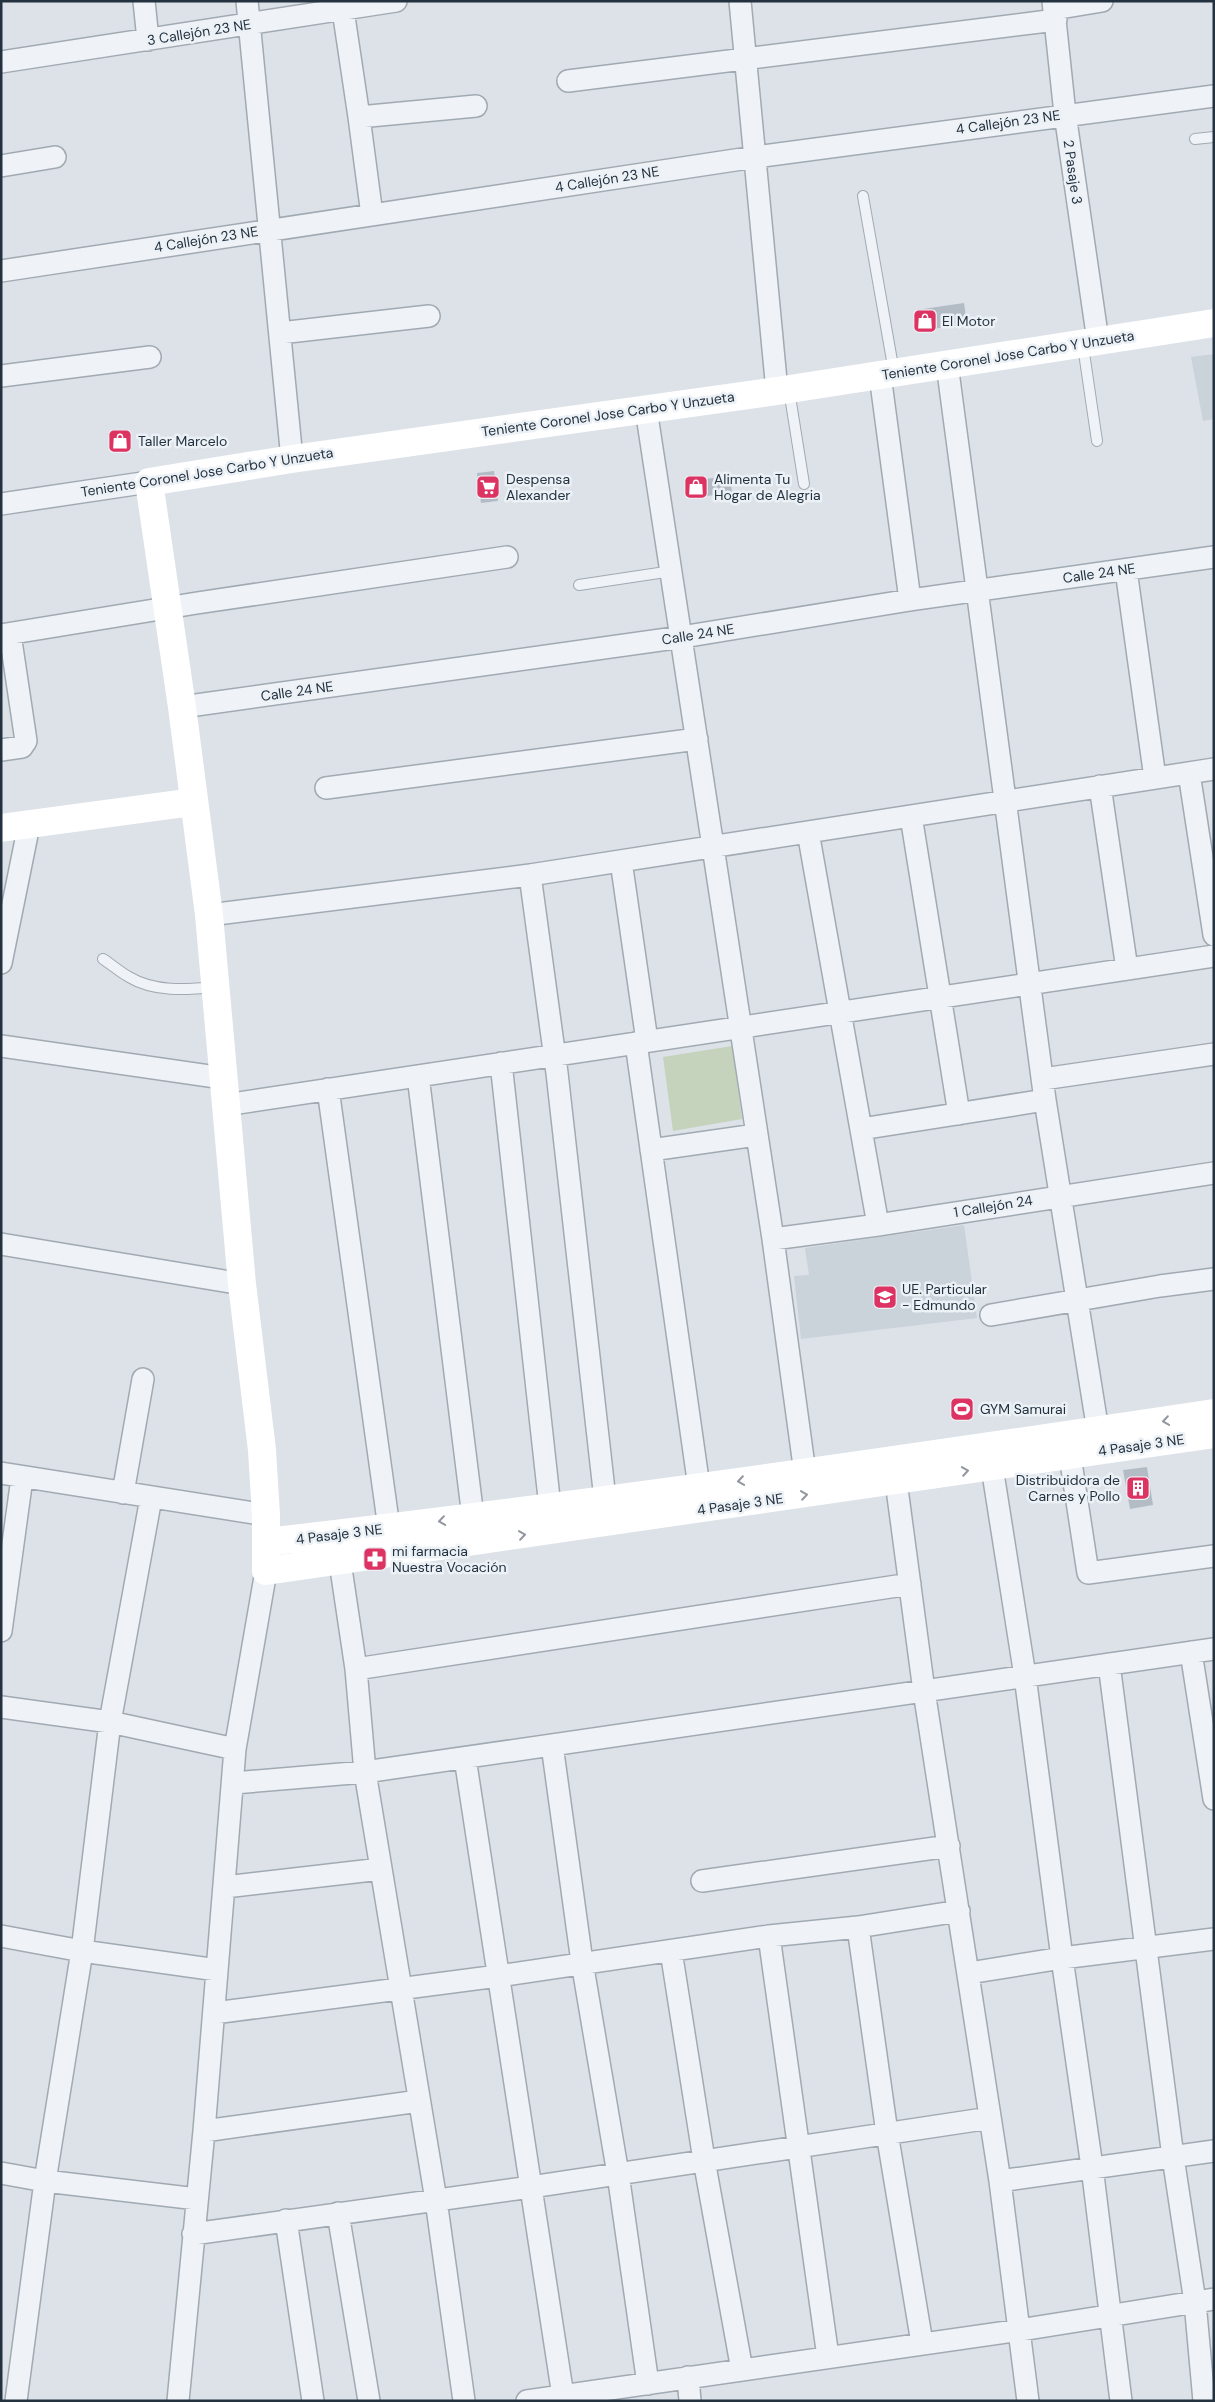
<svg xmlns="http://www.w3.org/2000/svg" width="1215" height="2402" viewBox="0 0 1215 2402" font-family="'DM Sans',sans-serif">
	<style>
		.built { fill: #cad2da }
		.green { fill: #c5d3bc }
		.building { fill: #b3bcc5 }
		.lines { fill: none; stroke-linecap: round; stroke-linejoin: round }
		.lane-casing { stroke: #a1aab2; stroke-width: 12 }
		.street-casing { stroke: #a1aab2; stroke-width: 24 }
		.lane { stroke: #eff2f6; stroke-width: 10 }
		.street { stroke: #eff2f6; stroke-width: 21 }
		.secondary { stroke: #fff; stroke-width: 28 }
		.oneway { stroke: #9298a0 }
		.labels { text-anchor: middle; stroke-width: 5; stroke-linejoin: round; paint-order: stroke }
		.street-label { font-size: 14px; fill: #243240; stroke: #ecf1f6 }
		.poi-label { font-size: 14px; fill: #243240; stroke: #ecf1f6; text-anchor: start }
	</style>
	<rect width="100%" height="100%" fill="#dce2e8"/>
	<path class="built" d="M1214,354V419L1203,421L1191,357Z
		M964,1225L977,1318L801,1339L794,1276L809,1275L805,1248Z"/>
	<path class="green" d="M732,1046L742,1119L673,1131L663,1057Z"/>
	<path class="building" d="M964,303L967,324L919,331L916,310Z
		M129,430L132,449L111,452L108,433Z
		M494,471L498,501L481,503L477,473Z
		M730,476L732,493L689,498L687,481Z
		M1147,1467L1153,1505L1130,1509L1123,1470Z"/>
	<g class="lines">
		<g class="lane-casing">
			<path id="lane" d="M1195,139L1214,137
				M863,196L894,372
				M1083,346L1097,441
				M789,390L804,484
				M579,585L672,571
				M103,959C112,965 120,972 129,977C154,992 186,990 214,987"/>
		</g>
		<g class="street-casing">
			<path id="street" d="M144,1L148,40
				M247,1L292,459
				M740,1L777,391
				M1053,1L1065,114L1098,341
				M1054,9L1102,1
				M343,10L359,117L476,106
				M1,62L396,1
				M568,81L1056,20
				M359,117L372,215
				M1,166L55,157
				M1,271L755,157L1214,96
				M280,333L429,316
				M947,364L1045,1100L1098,1431
				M880,375L910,600
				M1,376L150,357
				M646,409L773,1239L805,1473
				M1,504L149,482
				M1126,570L1155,778
				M1,635L197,603L507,557
				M182,707L682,637L910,600L1214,557
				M1,750L22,747L26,741L10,634
				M1189,773L1214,935
				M1100,786L1127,969
				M326,788L697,739
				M911,816L959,1114
				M808,832L878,1225
				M621,861L647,1041
				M530,875L557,1073L605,1499
				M209,915L530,875L1214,769
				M1,963L29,825
				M636,1043L699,1487
				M1,1046L223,1078
				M501,1063L550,1507
				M418,1076L473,1517
				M1043,1079L1214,1054
				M328,1089L389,1528
				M225,1105L1214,956
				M861,1129L1045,1100
				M651,1150L756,1135
				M773,1239L878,1225L1214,1173
				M1,1244L242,1284
				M991,1315L1160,1286L1214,1279
				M1070,1456L1088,1573L1214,1556
				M992,1467L1025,1676L1062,1958L1092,2167L1121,2401
				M1,1473L266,1515
				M896,1481L924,1691L1000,2181L1028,2401
				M123,1493L143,1379
				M340,1562L356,1669L365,1772L436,2200L464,2401
				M1,1631L22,1478
				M1191,1652L1214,1799
				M1109,1664L1173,2157L1195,2302L1204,2401
				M356,1669L910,1584
				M1,1707L110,1722L235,1749
				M552,1745L582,1962L618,2174L648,2384
				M465,1758L563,2396
				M234,1783L365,1772L1214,1649
				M702,1881L949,1846
				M225,1887L381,1869
				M858,1927L887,2133L922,2343
				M1,1936L82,1951L217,1970
				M769,1936L828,2357
				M671,1951L704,2160L742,2370
				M969,1973L1062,1958L1214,1939
				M214,2013L498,1976L769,1936L858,1927L959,1911
				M204,2131L419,2101
				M1,2173L45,2181L197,2199
				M1000,2181L1214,2151
				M338,2213L369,2401
				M286,2220L313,2401
				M193,2234L531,2187L990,2118
				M688,2377L690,2401
				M16,2401L45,2181L82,1951L110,1722L151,1498
				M178,2401L204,2131L235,1749L266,1571
				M527,2401L1020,2330L1214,2299"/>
		</g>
		<use href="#lane" class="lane"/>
		<use href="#street" class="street"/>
		<path class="secondary" d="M1214,323L777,391L292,459L149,482L182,707L209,915L242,1284L262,1450L266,1515V1571L1214,1434
			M1,828L193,802
			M266,1542C583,1506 899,1460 1214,1413"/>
	</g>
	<defs><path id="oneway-chevron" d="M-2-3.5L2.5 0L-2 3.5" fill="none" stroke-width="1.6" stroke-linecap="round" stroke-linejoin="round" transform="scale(1.25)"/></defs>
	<g class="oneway">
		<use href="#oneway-chevron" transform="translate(1166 1421) rotate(172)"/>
		<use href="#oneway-chevron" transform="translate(965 1471) rotate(-9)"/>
		<use href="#oneway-chevron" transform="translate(741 1481) rotate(172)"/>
		<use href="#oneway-chevron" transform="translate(804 1495) rotate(-8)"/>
		<use href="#oneway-chevron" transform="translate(442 1521) rotate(172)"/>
		<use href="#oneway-chevron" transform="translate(522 1535) rotate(-8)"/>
	</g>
	<defs>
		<g id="shop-square" transform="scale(1.25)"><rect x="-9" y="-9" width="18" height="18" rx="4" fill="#dc3362" stroke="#ecf1f6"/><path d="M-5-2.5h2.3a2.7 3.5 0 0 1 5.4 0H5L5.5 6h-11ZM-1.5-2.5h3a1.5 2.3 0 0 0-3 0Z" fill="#fff"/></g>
		<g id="supermarket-square" transform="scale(1.25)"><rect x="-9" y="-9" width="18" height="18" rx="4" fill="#dc3362" stroke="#ecf1f6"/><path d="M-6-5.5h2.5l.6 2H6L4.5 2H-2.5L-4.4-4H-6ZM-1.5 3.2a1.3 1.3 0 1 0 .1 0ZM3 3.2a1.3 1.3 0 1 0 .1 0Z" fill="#fff"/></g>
		<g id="school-square" transform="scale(1.25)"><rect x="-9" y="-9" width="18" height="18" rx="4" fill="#dc3362" stroke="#ecf1f6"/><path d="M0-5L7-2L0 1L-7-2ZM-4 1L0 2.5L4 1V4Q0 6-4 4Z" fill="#fff"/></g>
		<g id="stadium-square" transform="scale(1.25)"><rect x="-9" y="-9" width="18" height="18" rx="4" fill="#dc3362" stroke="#ecf1f6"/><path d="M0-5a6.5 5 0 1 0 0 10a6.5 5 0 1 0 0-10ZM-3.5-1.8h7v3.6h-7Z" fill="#fff"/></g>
		<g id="building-square" transform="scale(1.25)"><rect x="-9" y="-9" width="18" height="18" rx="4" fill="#dc3362" stroke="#ecf1f6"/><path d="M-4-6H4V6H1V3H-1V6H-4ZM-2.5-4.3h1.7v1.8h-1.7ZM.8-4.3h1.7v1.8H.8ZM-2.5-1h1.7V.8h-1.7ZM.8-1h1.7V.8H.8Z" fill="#fff"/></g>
		<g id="pharmacy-square" transform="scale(1.25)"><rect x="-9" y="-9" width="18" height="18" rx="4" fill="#dc3362" stroke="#ecf1f6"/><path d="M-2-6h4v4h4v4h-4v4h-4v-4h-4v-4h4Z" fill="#fff"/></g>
	</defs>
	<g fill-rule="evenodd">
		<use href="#shop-square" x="925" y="321"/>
		<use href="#shop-square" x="120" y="441"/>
		<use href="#supermarket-square" x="488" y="487"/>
		<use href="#shop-square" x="696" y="487"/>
		<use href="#school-square" x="885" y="1297"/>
		<use href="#stadium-square" x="962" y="1409"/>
		<use href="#building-square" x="1138" y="1488"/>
		<use href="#pharmacy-square" x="375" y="1559"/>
	</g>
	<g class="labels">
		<g class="street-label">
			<text transform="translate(199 32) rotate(-9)" y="5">3 Callejón 23 NE</text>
			<text transform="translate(1008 122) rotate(-8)" y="5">4 Callejón 23 NE</text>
			<text transform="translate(1073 172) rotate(82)" y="5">2 Pasaje 3</text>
			<text transform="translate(607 179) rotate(-9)" y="5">4 Callejón 23 NE</text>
			<text transform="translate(206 239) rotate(-9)" y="5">4 Callejón 23 NE</text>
			<text transform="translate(1008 355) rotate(-9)" y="5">Teniente Coronel Jose Carbo Y Unzueta</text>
			<text transform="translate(608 414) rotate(-8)" y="5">Teniente Coronel Jose Carbo Y Unzueta</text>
			<text transform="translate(207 472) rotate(-9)" y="5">Teniente Coronel Jose Carbo Y Unzueta</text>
			<text transform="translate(1099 573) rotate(-8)" y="5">Calle 24 NE</text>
			<text transform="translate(698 634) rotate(-9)" y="5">Calle 24 NE</text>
			<text transform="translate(297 691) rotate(-8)" y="5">Calle 24 NE</text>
			<text transform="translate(993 1206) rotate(-9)" y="5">1 Callejón 24</text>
			<text transform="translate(1141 1445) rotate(-8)" y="5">4 Pasaje 3 NE</text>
			<text transform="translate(740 1504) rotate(-8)" y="5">4 Pasaje 3 NE</text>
			<text transform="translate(339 1534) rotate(-7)" y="5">4 Pasaje 3 NE</text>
		</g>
		<g class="poi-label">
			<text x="942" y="326">El Motor</text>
			<text x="138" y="446">Taller Marcelo</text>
			<text x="506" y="484">Despensa<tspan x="506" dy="16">Alexander</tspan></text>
			<text x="714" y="484">Alimenta Tu<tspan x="714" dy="16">Hogar de Alegria</tspan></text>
			<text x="902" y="1294">UE. Particular<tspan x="902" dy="16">- Edmundo</tspan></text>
			<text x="980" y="1414">GYM Samurai</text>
			<text x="1120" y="1485" text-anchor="end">Distribuidora de<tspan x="1120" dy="16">Carnes y Pollo</tspan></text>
			<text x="392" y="1556">mi farmacia<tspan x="392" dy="16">Nuestra Vocación</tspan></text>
		</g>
	</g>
	<rect width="1215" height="2402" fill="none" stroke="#243240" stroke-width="5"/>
</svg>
